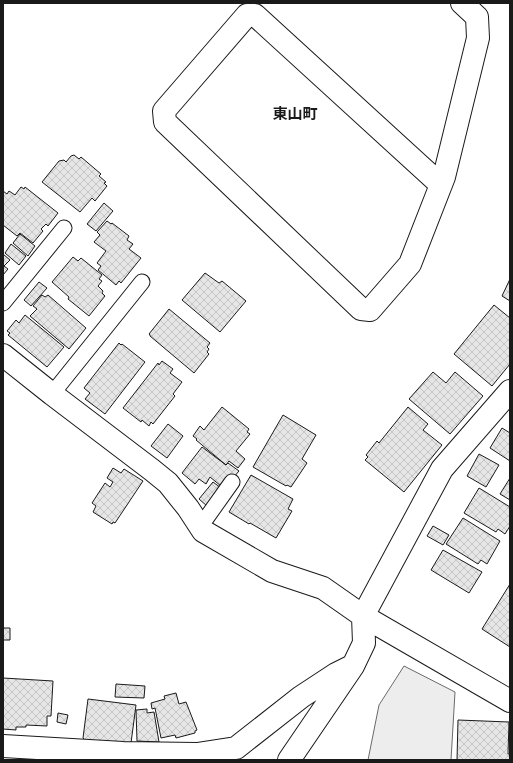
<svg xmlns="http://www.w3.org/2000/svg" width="513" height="763" viewBox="0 0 513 763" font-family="Jost,'Noto Sans JP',sans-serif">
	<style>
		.parking { fill: #ededed; stroke: #6a6a6a }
		.building { fill: url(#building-cross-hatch); stroke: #1a1a1a }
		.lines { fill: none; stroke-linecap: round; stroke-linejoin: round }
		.lane-casing { stroke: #1a1a1a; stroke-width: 17 }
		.street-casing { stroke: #1a1a1a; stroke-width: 24 }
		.lane { stroke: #fff; stroke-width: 15 }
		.street { stroke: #fff; stroke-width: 22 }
		.labels { text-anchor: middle; stroke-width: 3; stroke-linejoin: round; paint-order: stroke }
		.neighbourhood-label { font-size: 15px; font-weight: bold; fill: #1a1a1a; stroke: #fff }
	</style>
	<defs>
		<pattern id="building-cross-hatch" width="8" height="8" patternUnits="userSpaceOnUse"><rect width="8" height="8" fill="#e6e6e6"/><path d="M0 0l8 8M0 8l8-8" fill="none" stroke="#c5c5c5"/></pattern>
	</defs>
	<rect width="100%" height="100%" fill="#fff"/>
	<path class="parking" d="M404,666L455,692L451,760H368L379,705Z"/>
	<path class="building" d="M74,155L79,159L81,157L101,174L99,176L106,182L104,183L107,186L95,201L92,198L80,212L42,182L59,161L64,160L66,162L71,156Z
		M21,187L24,189L25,187L58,213L48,226L46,224L41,229L43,231L33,243L20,233L17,236L3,225V191L7,194L9,191L15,195Z
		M104,203L113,211L96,231L87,224Z
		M107,221L111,224L112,223L129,236L127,240L133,244L129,249L141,258L121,283L119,281L116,285L98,270L101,266L97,263L106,251L94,242L100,235L97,232Z
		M20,234L35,246L28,256L13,243Z
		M11,244L26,256L19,265L5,253Z
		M3,254L10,260L4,266L8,269L3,275Z
		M73,257L78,261L81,258L102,275L99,279L102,281L98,286L103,291L102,293L105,296L89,316L68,299L69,297L52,282Z
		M205,273L219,283L222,281L246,301L220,332L182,300Z
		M510,279V301L502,296Z
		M39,282L47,288L31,306L24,300Z
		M42,295L45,297L48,295L86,328L69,349L30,316L37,309L33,306Z
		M494,305L510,318V364L492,386L454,354Z
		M169,309L210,343L207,347L209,349L207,352L209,354L194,373L150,336V335L149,334Z
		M25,315L64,347L47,367L8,335L10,333L7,331L16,320L19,323Z
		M119,343L121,345L122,344L145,362L105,414L85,399L90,393L84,388Z
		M162,361L173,369L170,373L182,382L173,394L175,396L153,424L151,422L149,426L142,420L141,422L123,408L158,363L159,365Z
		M433,372L446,383L455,372L483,396L450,434L409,399Z
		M222,407L249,429L247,432L250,434L236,451L245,459L238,468L229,461L226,465L196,440L197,439L193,436L200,426L204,430Z
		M408,407L428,424L423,430L442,445L404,492L365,460L368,457L366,455L377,441L379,443Z
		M283,415L316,435L302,459L307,463L291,487L287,485L286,486L253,467Z
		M168,424L183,436L167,458L151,446Z
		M502,428L510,433V461L490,448Z
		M202,447L226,465L228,463L239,471L233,478L221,486L210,477L206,484L199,479L195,484L182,473Z
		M479,454L499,465L486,487L467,476Z
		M113,468L121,473L124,469L143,481L115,523L113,522L112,524L93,512L96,506L92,503L105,483L110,487L113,482L107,478Z
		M251,475L293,499L288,509L292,511L276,538L250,523L249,524L229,512Z
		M510,478V500L500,494Z
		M213,482L221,488L207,506L199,499Z
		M479,488L510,507V526L505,534L498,529L496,532L464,513Z
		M463,518L500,541L487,564L481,560L478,564L446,544Z
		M433,526L449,535L443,545L427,536Z
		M443,550L482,572L469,593L431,570Z
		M510,584V647L482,629Z
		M3,628H10V640H3Z
		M3,678L53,681L51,716H47V726L26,725V727H16V730L3,729Z
		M116,684L145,686L144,698L115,697Z
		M176,693L179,704L186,702L197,730L195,731V733L176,738L175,735L161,738L155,708L152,709L151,703L165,699L164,696Z
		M88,699L136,705L131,743L86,741L83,738Z
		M147,709V713L154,712L159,742L137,741L136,710Z
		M58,713L68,715L66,724L57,722Z
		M458,720L509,722L508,754H510V760H457Z"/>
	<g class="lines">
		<g class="lane-casing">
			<path id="lane" d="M3,303L64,228
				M52,394L142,282
				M200,527L232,482"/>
		</g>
		<g class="street-casing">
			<path id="street" d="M441,185L255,15H247L164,111L165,122L361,309L370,310L410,264L444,177L478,38L477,17L462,3
				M3,355L52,394L152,470L168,483L188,508L203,531L272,571L323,588L363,616L510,701
				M3,746L123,753L197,754L236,748L301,697L336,674L350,667
				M289,760L353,666L364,643L363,616L442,469L510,391"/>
		</g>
		<use href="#lane" class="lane"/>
		<use href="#street" class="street"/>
	</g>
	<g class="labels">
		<g class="neighbourhood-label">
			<text x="295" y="119">東山町</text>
		</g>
	</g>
	<rect width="513" height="763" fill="none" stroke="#1a1a1a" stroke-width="8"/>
</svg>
